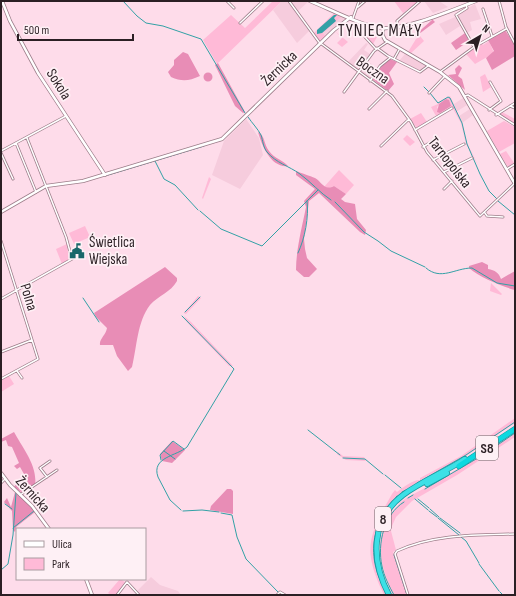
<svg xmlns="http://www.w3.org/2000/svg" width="516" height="596" viewBox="0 0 516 596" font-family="'Sofia Sans Condensed',sans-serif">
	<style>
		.built { fill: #f6ccdd }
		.green { fill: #ffbad7; fill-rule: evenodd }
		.forest { fill: #e88db6 }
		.water { fill: #33a1a6 }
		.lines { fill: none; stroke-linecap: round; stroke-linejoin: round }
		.stream { stroke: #33a1a6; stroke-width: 1 }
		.minor-casing { stroke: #9c7d89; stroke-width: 3 }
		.tertiary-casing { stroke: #9c7d89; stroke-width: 4 }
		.trunk-casing { stroke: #17989e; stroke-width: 6 }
		.motorway-casing { stroke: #17989e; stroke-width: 6 }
		.minor { stroke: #fff; stroke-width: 1.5 }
		.tertiary { stroke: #fff; stroke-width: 2.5 }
		.trunk { stroke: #3ce0e6; stroke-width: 4.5 }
		.motorway { stroke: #0cd9e0; stroke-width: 5 }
		.labels { text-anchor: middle; stroke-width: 3.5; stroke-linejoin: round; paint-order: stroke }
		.shield { fill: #fef0f5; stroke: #6a5e63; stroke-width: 1 }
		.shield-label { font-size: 14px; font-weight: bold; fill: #2b1f24 }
		.street-label { font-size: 15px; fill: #2b1f24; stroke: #fef0f5 }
		.poi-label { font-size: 15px; fill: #2b1f24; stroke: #fef0f5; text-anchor: start }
		.quarter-label { font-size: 17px; letter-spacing: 1px; fill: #2b1f24; stroke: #fef0f5 }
	</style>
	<rect width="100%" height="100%" fill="#fedcea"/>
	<path class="built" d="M282,1H289L309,31L297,43L273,10Z
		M290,1H306L308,2L298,11Z
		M424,1H439L448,7L433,13Z
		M475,4L481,19L470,22L472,30L467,33L457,14Z
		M341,16L346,19L326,36L323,33Z
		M455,17L460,26L446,35L439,24Z
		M366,43L368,44L364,50L370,54V57L360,71L347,63Z
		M405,54L426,66L420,71L399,61Z
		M369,62L378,69L370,80L360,72Z
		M463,98L467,105L456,112L454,104Z
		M470,109L473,115L462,123L459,116Z
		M246,119L259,138L263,155L240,189L212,175L224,141Z
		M151,577L160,585L178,591L181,595H140L137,591Z"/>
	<path class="green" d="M273,1H282L217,64L203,40L231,15L245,28Z
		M394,1H418L403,13Z
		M334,13L342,16L323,33L326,36L319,41L314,33Z
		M366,30L377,37L372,46L366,39Z
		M335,31L348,42L342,47L337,43L342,38Z
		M420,36L424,41L410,54L408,52L416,39Z
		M489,41L494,53L475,64L466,54L482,43L483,45Z
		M485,74L491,87L483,92L480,77Z
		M429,93L438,103L450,96L462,123L466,141L478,165L466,144L461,123L452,107L436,116L431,107L438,104ZM439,105L451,106L440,113L437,107Z
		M502,112L515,119V124L498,115Z
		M421,113L427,122L417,128L410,119Z
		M504,121L515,127V143L499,152L487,131Z
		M407,135L415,142L410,146L403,139Z
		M506,151L514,163L508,167L500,154Z
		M339,170L354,185L346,194L334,186L329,188L324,187Z
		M209,177L211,179L203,199L202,198Z
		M85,226L90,237L74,244L69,233Z
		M67,244L69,260L62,264L56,249Z
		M491,283L502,294L501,295L490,291Z
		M198,296L201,298L186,314L184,313Z
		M184,316L191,322L233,366H229L187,322Z
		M9,376L14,384L1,392V380Z
		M515,418V423L463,458L420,483L388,509L374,549L376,567L387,595H384C362,549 368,537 392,494L395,490L397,492C404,487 412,480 420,480V478L461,456Z
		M515,431V437L457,475L412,501L396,517L392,526L391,531L396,550L393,552L408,595H393C382,569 373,543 389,517C394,510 400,501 408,497C418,492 434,483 446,476C470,462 492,446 515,431Z
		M338,452L343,456L364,457L366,461L346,460L337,454Z
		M120,579L125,582L116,595H111L108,593Z"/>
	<path class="forest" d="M431,18L435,22L415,37L414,36L432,20L431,19L405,28Z
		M505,30L515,45V56L492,70L486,58L494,51L488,40Z
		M465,33L469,41L456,50L451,43Z
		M183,52L188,54L200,76C189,81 182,82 171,77L168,72L174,65V60Z
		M390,59L397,62L389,73L394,84L388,91L372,79L381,67Z
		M218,63L245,112L243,113L235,106L215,65Z
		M459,65L462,68L458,76L462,79L465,90L448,75L456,74L455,69Z
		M203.5 77a4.5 4.5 0 1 1 9 0a4.5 4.5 0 1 1-9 0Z
		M446,99L449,100L451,106L440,113L437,112L439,104Z
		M258,132C265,135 264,145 269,151C275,159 283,160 288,166C271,168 262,146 258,132Z
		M296,171C301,173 310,176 315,178C322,182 324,191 334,186L346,194L341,199L345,202L355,204L357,219L366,230L365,235L360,232L319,193L309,201L304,239L305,249L307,258L317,269L309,277H304L296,270C296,250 302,227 306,207L304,201L315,189L296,175Z
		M482,262L488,265V269C495,270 499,273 501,279L515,271V290C503,287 479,277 469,268V266Z
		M165,267L177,278V281C171,292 158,296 150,305C137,322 137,347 132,367L128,371L117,356L113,345H100C99,339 106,335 107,328L96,317L94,313Z
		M14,432C22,447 38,466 35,485L21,492L14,487L24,474L20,467L17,469L14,466L19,463L12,447L8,446L6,440L1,442V439Z
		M172,441L185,450L172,463L162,461L160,454Z
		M227,489H231L233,491V514L210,510L211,506Z
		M15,492L28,503L35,512L16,527L15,532L13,530L12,511L4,502L7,498L11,507Z"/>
	<path class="water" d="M334,15H337L334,18L336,21L322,33L317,34V30Z"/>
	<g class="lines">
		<path class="stream" d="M123,1L137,16L146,23L163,26L201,39L245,113
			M424,87L429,92
			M430,93L438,103L448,97L450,98L462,123L467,144L480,174L489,191L497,199
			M248,117C252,123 258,129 261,135C263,141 263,147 267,152C276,163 289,166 300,174C311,182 320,193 331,200
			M155,161L164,179L175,185L198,210
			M108,175L204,146
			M498,201L515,215
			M335,202L364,232L378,241L391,251L425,267
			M200,211L221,229L262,246L318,190
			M298,253C305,238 309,217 307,201
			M426,268C441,281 455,268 472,268L497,283L515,286
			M83,298L99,322
			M185,312L200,297
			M308,430L340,455
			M164,451L175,459
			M343,458L365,459L383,474
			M161,460L160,455L173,441L184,449
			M385,475L401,488
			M417,483L466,455L515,422
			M425,489L483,455L515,433
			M402,492L406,490
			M408,498L413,495
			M415,499L428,510
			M418,499L429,508
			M393,502L397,496
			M5,504L12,509
			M430,509L439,517
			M181,510L170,500L158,477C151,457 177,456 187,447L234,369L182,316
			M183,511L202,510L219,512
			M429,511L437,517
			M221,513L232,515L237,537L246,559L278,592
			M438,518L459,535
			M440,518L460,533
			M379,523C371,542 372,563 381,582
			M13,528L34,511
			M461,537L466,541L479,563
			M394,555L407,595
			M479,564L499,591
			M1,570L8,564L13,535L16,493
			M500,592L503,595
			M279,594L281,595
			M394,595C389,586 384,576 382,566C377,544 384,514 404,502"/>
		<g class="minor-casing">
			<path id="minor" d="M227,1L234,8
				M289,1L319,42L392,96L411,122L427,152L480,216L515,183
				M499,1L506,27L515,44
				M466,5L467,8L456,15L474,47
				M358,7L365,1
				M483,9L492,36
				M353,18L359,1
				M240,23L263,1
				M398,27L397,21L420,1
				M366,29L365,37L376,49
				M377,48L388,56L420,72L428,66
				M394,59L399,50
				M440,72L474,47L506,29
				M370,81L380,66L390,58
				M344,92L374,51L387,42
				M429,93L445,76
				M465,96L468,95L515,125
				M510,106L515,108
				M369,109L387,91
				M489,110L501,101L490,82
				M496,115L515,103
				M415,130L452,108
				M16,143L36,192
				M381,146L409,119
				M423,147L434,140
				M1,151L66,116
				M1,153L13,179
				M433,160L464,144
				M507,169L515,164
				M444,172L472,158
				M444,189L452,181
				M485,213L487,216L503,217
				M1,241L38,359L1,379
				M1,299L72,259L66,237L27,138
				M1,352L32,340
				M17,371L22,378
				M47,477L40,468L50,461
				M1,483L5,479
				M20,495L57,470
				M117,595L127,582L139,595
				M277,595L280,592L285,595
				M408,595L395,554L397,551C433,534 476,535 515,534"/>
		</g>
		<g class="tertiary-casing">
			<path id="tertiary" d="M2,1L10,21L38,73L105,175
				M310,1C332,10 359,25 382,28C406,30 452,10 476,1
				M383,28V36L385,40L440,72L459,87L515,184
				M1,212L46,186L83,181L222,139L334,30L351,17
				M1,473L10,485L32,506L49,529
				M86,579L92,595"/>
		</g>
		<g class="trunk-casing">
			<path id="trunk" d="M427,484L447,473
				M389,595C371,561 370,520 403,495C422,481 445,472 465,459"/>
		</g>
		<g class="motorway-casing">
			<path id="motorway" d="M459,466L515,429"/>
		</g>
		<use href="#minor" class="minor"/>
		<use href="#tertiary" class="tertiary"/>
		<use href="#trunk" class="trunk"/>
		<use href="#motorway" class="motorway"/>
	</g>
	<defs>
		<g id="civic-bare" transform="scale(1.2)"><path d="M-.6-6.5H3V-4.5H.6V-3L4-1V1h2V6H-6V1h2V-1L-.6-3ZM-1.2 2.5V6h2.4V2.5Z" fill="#19676a" stroke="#fef0f5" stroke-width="2.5" paint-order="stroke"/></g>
	</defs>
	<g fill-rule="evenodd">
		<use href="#civic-bare" x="77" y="251"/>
	</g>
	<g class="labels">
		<g class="shield">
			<rect x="476" y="436" width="22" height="24" rx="3"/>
			<rect x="375" y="507" width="16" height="24" rx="3"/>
		</g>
		<g class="shield-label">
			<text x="487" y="453">S8</text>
			<text x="383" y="524">8</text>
		</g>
		<g class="street-label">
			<text transform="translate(279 68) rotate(-44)" y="5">Żernicka</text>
			<text transform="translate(373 70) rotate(35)" y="5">Boczna</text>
			<text transform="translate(59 84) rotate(58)" y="5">Sokola</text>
			<text transform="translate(450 162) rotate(52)" y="5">Tarnopolska</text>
			<text transform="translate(29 297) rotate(73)" y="5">Polna</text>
			<text transform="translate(33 494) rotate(48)" y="5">Żernicka</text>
		</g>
		<g class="poi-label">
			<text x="89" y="247">Świetlica<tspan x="89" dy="17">Wiejska</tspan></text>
		</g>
		<g class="quarter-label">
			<text x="380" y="36">TYNIEC MAŁY</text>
		</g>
	</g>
	<rect width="516" height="596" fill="none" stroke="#2b1f24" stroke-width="4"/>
	<rect x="16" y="528" width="130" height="52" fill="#fef0f5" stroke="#aa9ca1"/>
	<rect x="24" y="541" width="20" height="6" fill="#ffffff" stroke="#aa9ca1"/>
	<text x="52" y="548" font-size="12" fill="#2b1f24">Ulica</text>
	<rect x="24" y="558" width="20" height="12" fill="#ffbad7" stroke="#aa9ca1"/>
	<text x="52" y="568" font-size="12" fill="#2b1f24">Park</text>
	<g transform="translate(480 36) rotate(38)" stroke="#fef0f5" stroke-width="3" paint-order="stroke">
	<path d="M0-3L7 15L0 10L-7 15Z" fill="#2b1f24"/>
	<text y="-6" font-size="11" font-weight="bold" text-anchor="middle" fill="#2b1f24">N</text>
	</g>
	<path d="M18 34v6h115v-6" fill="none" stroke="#2b1f24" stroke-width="2"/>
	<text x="24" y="34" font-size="12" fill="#2b1f24" stroke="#fef0f5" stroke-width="3" paint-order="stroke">500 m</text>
</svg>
